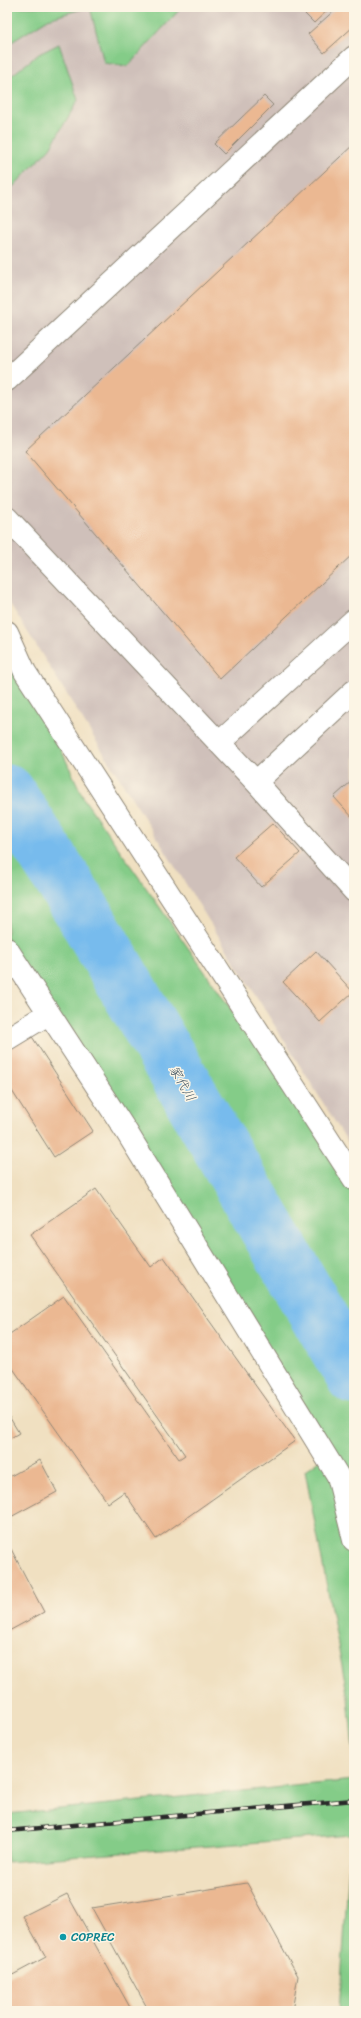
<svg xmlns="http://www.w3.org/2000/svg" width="361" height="2018" viewBox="0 0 361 2018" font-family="Sriracha,'Klee One',sans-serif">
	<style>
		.industrial { fill: #cfc0ba }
		.green { fill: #84cc88; stroke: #587c5a }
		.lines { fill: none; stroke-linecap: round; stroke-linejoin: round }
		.river { stroke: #77bbed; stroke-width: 57 }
		.building { fill: #ebb892 }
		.minor-casing { stroke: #8e8676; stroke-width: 24 }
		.minor { stroke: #fff; stroke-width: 22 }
		.rail-casing { stroke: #2b2b2b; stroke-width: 4.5 }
		.rail { stroke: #fcf5e5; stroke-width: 3; stroke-dasharray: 9; stroke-linecap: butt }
		.culture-dot { fill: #0f9aa8; stroke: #fcf5e5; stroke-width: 1.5 }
		.labels { text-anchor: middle; stroke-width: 3; stroke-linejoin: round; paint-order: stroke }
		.culture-label { font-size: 12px; fill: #0d838f; stroke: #fcf5e5; text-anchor: start }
		.water-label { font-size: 13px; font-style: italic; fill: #425665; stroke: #fcf5e5 }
	</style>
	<rect width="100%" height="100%" fill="#fcf5e5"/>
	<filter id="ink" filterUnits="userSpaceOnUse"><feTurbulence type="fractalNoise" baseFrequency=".025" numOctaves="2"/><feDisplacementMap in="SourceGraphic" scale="8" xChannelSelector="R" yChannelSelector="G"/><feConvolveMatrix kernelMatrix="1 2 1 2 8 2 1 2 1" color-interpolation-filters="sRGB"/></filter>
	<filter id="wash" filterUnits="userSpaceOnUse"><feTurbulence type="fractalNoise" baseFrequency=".012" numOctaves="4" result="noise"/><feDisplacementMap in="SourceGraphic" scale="16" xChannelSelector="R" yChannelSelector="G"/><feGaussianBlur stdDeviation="0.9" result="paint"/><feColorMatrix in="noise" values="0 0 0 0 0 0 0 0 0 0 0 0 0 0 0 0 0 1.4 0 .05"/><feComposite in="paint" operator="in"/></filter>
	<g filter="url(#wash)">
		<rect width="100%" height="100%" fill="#f0e0c1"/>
		<path class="industrial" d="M7,7H354V1152L7,599Z"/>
		<path class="green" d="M7,7H88L48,19L7,45Z
			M90,7H182L128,66L104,63Z
			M59,44L78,100L50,148L7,193V79L39,54Z
			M7,642L25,672L84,799L354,1185V1760L348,1698L305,1471L333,1450L7,954Z
			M354,1780V2011H339L351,1835L7,1862V1814Z"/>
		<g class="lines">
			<path class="river" d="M7,793L79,905L354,1376"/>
		</g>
		<g id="blocks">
			<path class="building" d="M312,7H331L314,23L305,14Z
				M338,7H352L354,9V26L324,53L308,34Z
				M264,96L273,105L224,154L214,144Z
				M354,144V553L220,679L25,451Z
				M354,779V819L334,797Z
				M273,823L300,853L261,887L234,857Z
				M316,951L353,992L320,1022L283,982Z
				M29,1032L93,1131L54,1157L7,1083V1046Z
				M96,1189L151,1267L164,1257L295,1441L156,1539L124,1492L108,1503L7,1360V1336L64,1296L179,1459L185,1455L30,1235Z
				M7,1413L19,1433L7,1440Z
				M40,1460L57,1492L7,1519V1478Z
				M11,1549L44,1612L7,1632V1551Z
				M247,1883L298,1976L292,2011H149L92,1908Z
				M67,1894L132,2011H7V1978L46,1957L23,1916Z"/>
		</g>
	</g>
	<g filter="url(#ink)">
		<use href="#blocks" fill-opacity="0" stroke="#8e8676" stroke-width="1"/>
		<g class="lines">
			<g class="minor-casing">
				<path id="minor" d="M7,380L354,57
					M7,518L256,782
					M7,632L25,672L354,1179
					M354,691L256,782L354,891
					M219,743L354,620
					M7,949L126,1131L338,1476L354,1540
					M7,1039L48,1014"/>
			</g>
			<use href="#minor" class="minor"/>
			<g class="rail-casing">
				<path id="rail" d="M7,1831L354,1800"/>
			</g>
			<use href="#rail" class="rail"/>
		</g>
	</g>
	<circle class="culture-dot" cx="63" cy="1937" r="4"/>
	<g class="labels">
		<g class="culture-label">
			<text x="71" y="1941">COPREC</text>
		</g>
		<g class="water-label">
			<text transform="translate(183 1083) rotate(60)" y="5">家代川</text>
		</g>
	</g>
	<rect width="361" height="2018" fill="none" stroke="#fcf5e5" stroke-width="24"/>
</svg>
